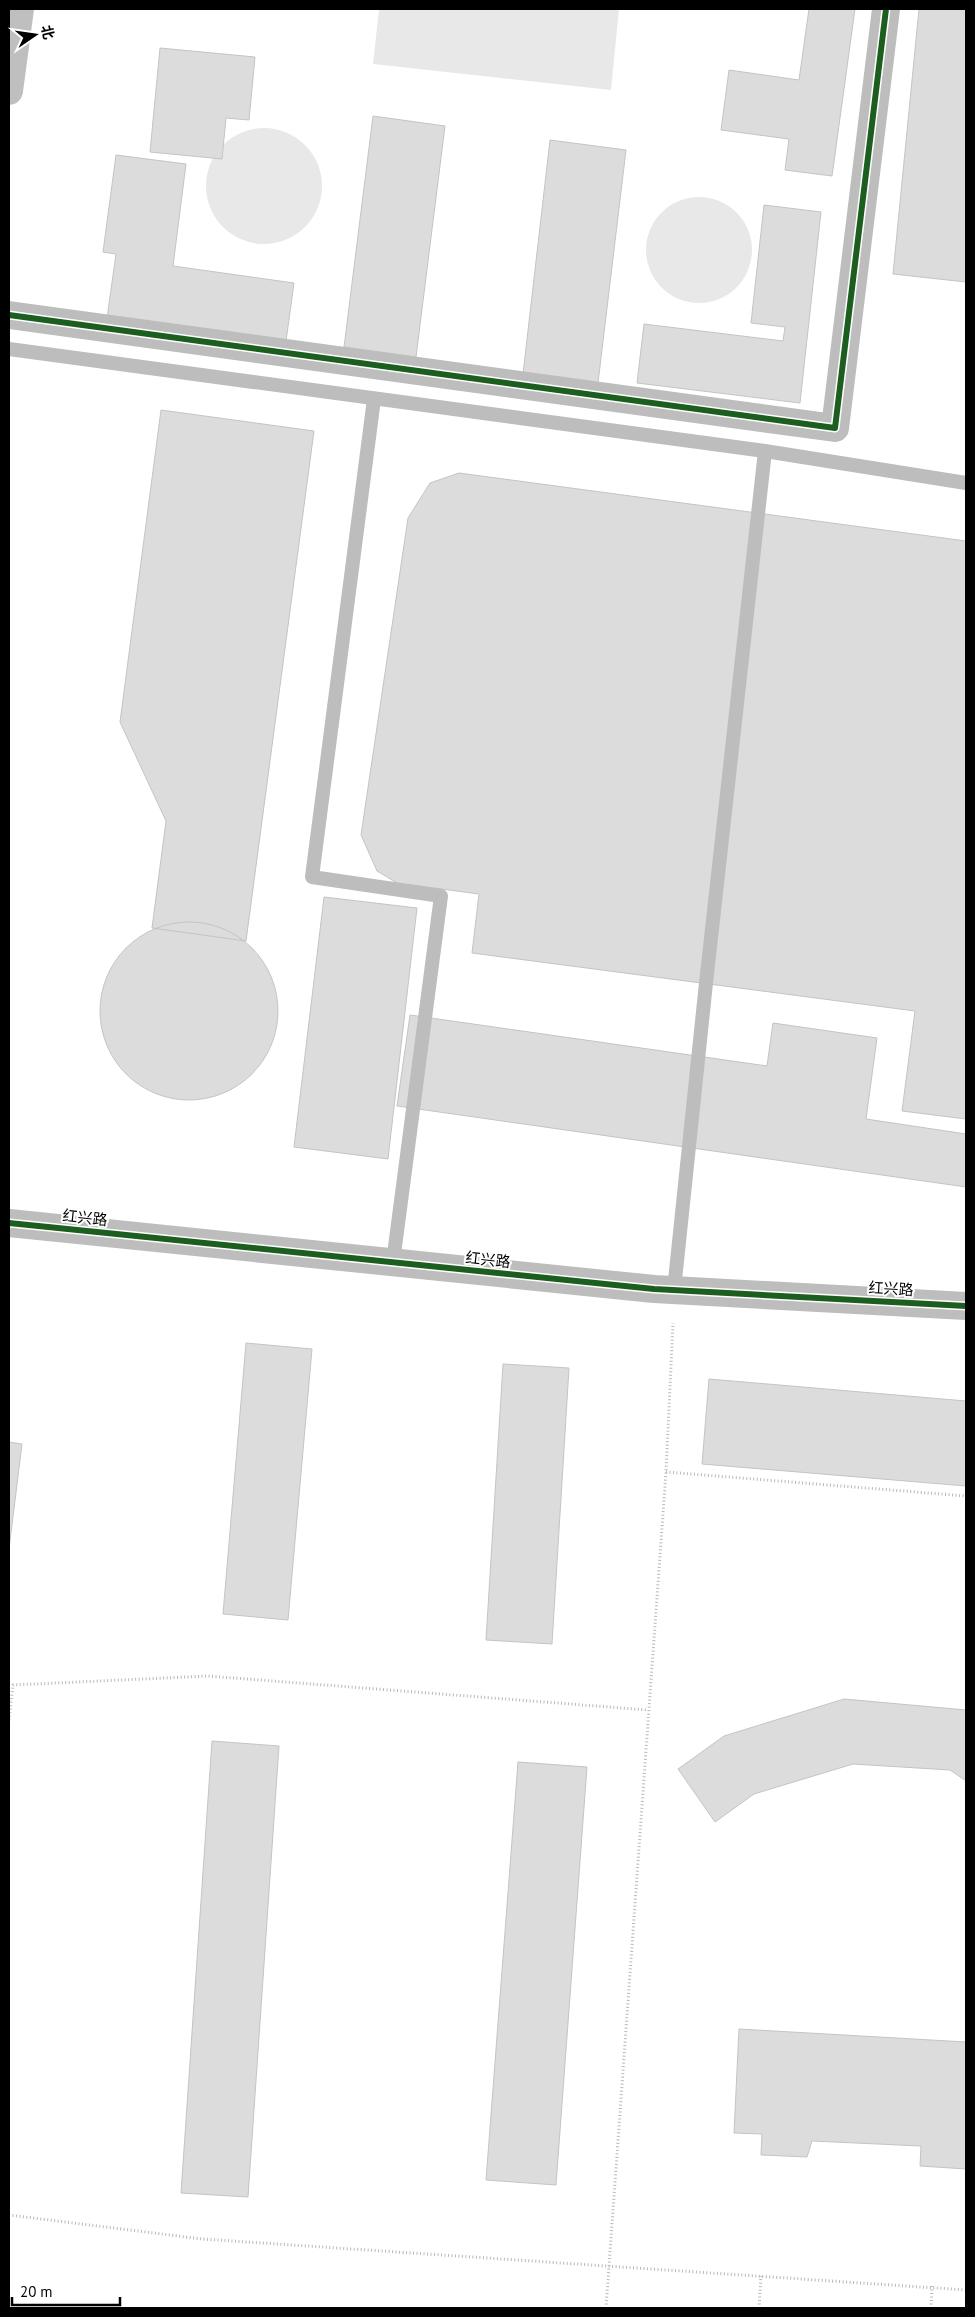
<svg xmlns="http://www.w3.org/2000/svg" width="975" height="2317" viewBox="0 0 975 2317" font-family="'PT Sans','Noto Sans SC',sans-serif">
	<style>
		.green { fill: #e8e8e8 }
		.building { fill: #dcdcdc; stroke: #c4c4c4 }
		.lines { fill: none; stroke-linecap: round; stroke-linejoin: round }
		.path { stroke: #b8b8b8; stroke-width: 3; stroke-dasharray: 1 2.5; stroke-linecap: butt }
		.lane { stroke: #bdbdbd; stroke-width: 14 }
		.street { stroke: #bdbdbd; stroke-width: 28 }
		.secondary { stroke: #bfbfbf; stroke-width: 28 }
		.cycleway-casing { stroke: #fff; stroke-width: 9 }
		.cycleway { stroke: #1b5e20; stroke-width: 6 }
		.labels { text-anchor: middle; stroke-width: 4; stroke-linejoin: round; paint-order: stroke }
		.street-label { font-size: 15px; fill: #000; stroke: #fff }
	</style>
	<rect width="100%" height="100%" fill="#fff"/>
	<path class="green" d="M379,9H619L611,90L373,64Z
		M206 186a58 58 0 1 1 116 0a58 58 0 1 1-116 0Z
		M646 250a53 53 0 1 1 106 0a53 53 0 1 1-106 0Z"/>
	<path class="building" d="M809,9H855L832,176L785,170L789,139L721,130L729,70L799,80Z
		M919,9H966V282L893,274Z
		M160,48L255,57L249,120L226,118L222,159L150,152Z
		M373,116L445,126L416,357L344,347Z
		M550,140L626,150L598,383L523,374Z
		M116,155L186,164L173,266L294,283L286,341L107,318L116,254L103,252Z
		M764,205L821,212L800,403L637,383L644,324L783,341L785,327L751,323Z
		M161,410L314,431L246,941L152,928L166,821L120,722Z
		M459,473L966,541V1119L902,1111L915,1011L472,953L479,894L397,883L377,871L361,835L408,518L430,483Z
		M324,897L417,908L388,1159L294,1147Z
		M100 1011a89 89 0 1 1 178 0a89 89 0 1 1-178 0Z
		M410,1015L767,1066L773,1023L877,1038L866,1119L966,1134V1187L397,1106Z
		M246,1343L312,1349L288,1620L223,1614Z
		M503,1364L569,1368L552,1644L486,1640Z
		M709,1379L966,1401V1486L702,1464Z
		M9,1442L22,1444L9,1549Z
		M844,1699L966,1710V1781L950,1770L853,1764L754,1794L715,1822L678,1769L724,1736Z
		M212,1741L279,1746L248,2197L181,2193Z
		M518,1762L587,1767L556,2185L486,2180Z
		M739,2029L966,2042V2169L920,2166L921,2146L812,2141L807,2157L761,2155L762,2134L734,2133Z"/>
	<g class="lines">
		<path class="path" d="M666,1472L966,1496
			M9,1720L13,1685L208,1676L648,1710
			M9,2215L202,2239L966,2290
			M606,2308L666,1472L673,1323
			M759,2308L761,2276
			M931,2308L932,2286"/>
		<path class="lane" d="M9,349L765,451L966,483
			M374,399L312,877L441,896L393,1262
			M674,1290L706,983L765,451"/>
		<path class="street" d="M9,315L835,428L886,9
			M9,1223L654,1289L966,1306"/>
		<path class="secondary" d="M9,91L20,9"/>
		<g class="cycleway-casing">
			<path id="cycleway" d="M9,315L835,428L886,9
				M9,1223L654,1289L966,1306"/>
		</g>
		<use href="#cycleway" class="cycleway"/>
	</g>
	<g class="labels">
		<g class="street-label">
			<text transform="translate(85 1218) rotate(6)" y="5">红兴路</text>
			<text transform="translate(488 1260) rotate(6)" y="5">红兴路</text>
			<text transform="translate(891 1289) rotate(3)" y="5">红兴路</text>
		</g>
	</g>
	<rect width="975" height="2317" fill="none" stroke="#000000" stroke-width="20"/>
	<g transform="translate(35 35) rotate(77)" stroke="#ffffff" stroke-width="4" paint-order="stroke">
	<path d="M0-4L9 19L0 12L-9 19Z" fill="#000000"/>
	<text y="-8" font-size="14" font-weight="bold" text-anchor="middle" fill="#000000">北</text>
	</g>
	<path d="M12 2297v8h108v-8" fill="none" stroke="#000000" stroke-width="2.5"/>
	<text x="20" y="2297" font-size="15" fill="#000000" stroke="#ffffff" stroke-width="4" paint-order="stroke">20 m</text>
</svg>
